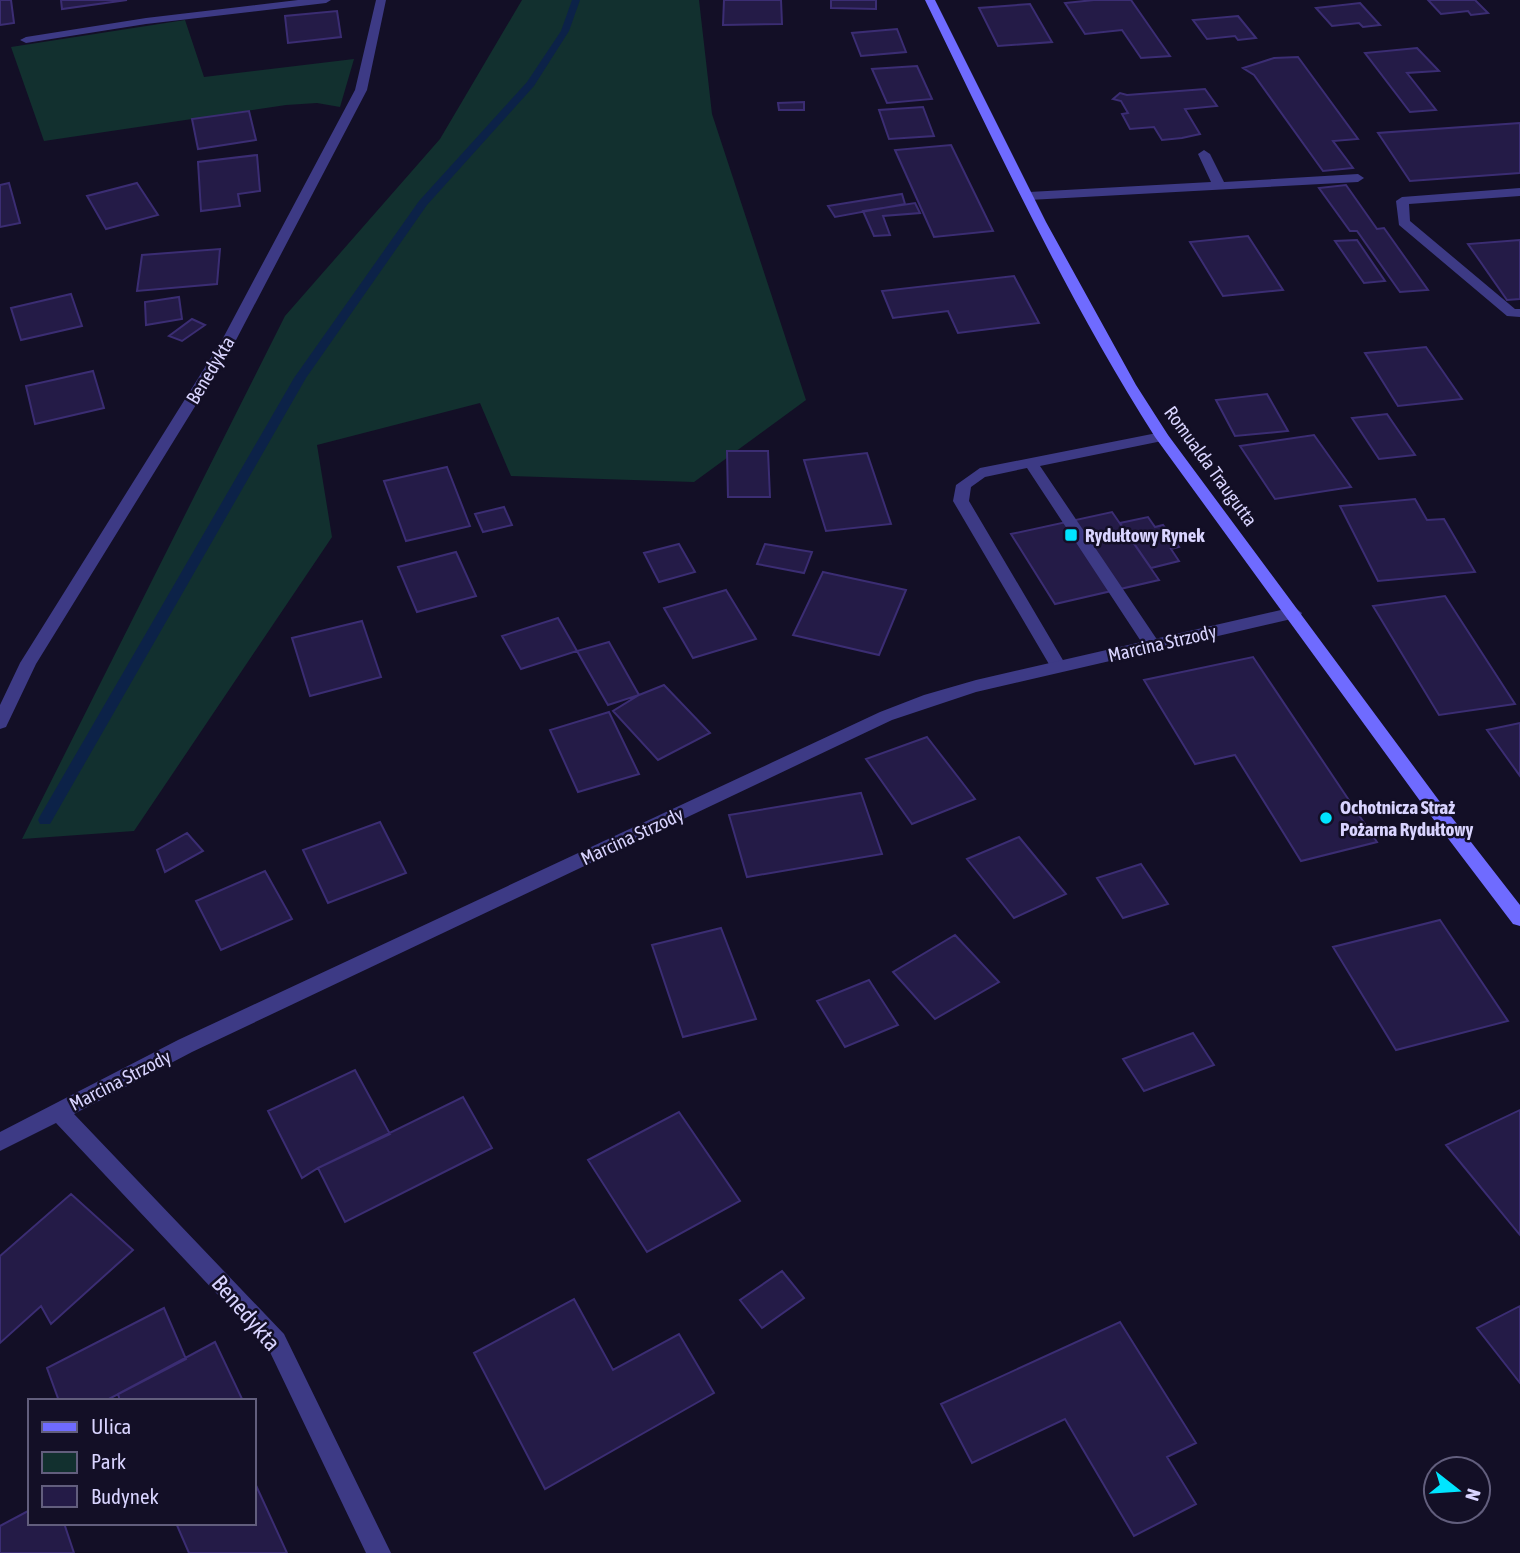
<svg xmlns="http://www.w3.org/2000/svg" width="1520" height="1553" viewBox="0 0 1520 1553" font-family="'Asap Condensed',sans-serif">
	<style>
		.green { fill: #12302f }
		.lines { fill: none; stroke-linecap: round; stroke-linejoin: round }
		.stream { fill: #0c2248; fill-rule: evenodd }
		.building { fill: #241b47; stroke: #3b2d73; stroke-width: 2 }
		.lane { fill: #3d3a85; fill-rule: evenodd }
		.street { fill: #3d3a85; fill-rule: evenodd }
		.secondary { fill: #6f6bff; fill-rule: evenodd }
		.poi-dot { fill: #00e5ff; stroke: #130f26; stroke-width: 2.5 }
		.labels { text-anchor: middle; stroke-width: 5; stroke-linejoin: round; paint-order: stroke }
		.street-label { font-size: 19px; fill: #d9d4ff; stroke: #130f26 }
		.poi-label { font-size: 19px; font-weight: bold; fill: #d9d4ff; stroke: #130f26; text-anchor: start }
		.near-street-label { font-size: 23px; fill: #d9d4ff; stroke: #130f26 }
	</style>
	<rect width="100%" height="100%" fill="#130f26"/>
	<path class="green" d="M522,0H699L712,114L806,400L694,482L511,476L480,403L317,445L332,537L134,831L22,839L285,316L440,139Z
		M185,20L204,77L354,59L340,107L317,103L286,105L44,141L11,47Z"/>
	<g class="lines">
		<path class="stream" d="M572,0H580L569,31L534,86L427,205L306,378L50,824H40L38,820L40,816L294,378L419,201L527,82L561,31Z"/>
	</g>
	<path class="building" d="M0,0H11L14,23L0,25Z
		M61,0H127L62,9Z
		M724,0H781L782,24L723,25Z
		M831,0H876V9L831,8Z
		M1094,0H1131L1170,56L1141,58L1122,30L1085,34L1065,3Z
		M1428,0H1475L1488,13L1471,15L1468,11L1441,14Z
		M1360,3L1380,25L1363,27L1359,23L1332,26L1316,8Z
		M1030,4L1052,42L998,46L979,8Z
		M337,11L341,37L288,43L285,16Z
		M1238,16L1256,38L1238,40L1235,36L1207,39L1193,20Z
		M897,29L906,52L861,56L852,33Z
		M1417,48L1439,71L1407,73L1436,110L1410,112L1365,53Z
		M1298,57L1358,139L1333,141L1353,168L1323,171L1254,75L1243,68L1274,58Z
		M917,66L932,99L887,103L872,69Z
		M1205,89L1217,106L1185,109L1200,134L1182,138L1162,140L1154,127L1130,129L1122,114L1128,113L1121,101L1113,99L1120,93L1127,95Z
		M804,102V110H779L778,103Z
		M923,107L934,136L889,139L879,110Z
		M249,111L256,140L198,149L192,119Z
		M1520,123V173L1410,181L1378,133Z
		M951,145L993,231L934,237L895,150Z
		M257,155L260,191L238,194L240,206L201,211L198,162Z
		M9,183L20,223L0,227V185Z
		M137,183L158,215L106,229L87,196Z
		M1346,185L1377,229L1384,228L1428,290L1400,292L1357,231H1350L1319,188Z
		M902,194L905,204L835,217L828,206Z
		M915,203L920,213L883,216L890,235L874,236L863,211Z
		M1248,236L1283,290L1223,296L1190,242Z
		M1357,240L1385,281L1364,283L1335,241Z
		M1520,240V299L1507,300L1468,244Z
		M220,249L217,284L137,291L142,255Z
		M1014,276L1039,323L958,333L948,311L893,318L882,291Z
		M71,294L82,326L21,340L11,308Z
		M179,297L182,319L146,325L145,302Z
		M192,319L205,325L182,341L169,336Z
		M1426,347L1462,399L1398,406L1365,353Z
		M93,371L104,408L35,424L26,386Z
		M1267,394L1288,431L1235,436L1216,400Z
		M1387,414L1415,455L1379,459L1352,418Z
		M1314,435L1351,487L1275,499L1240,446Z
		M727,451H768L770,497H728Z
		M867,453L891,524L826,531L804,460Z
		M447,467L470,526L406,541L384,481Z
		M1415,499L1427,520L1444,519L1475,572L1378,581L1340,506Z
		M504,507L512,525L483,532L475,514Z
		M1112,512L1159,580L1055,604L1011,534Z
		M1148,517L1155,527L1163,525L1179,547L1171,549L1179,561L1151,568L1120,523Z
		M679,544L695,572L659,582L644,553Z
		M765,544L812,552L804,573L757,564Z
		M456,552L476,596L417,612L398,567Z
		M823,572L906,590L879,655L793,635Z
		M726,590L756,639L693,658L664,608Z
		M1445,596L1515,704L1439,715L1373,606Z
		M558,618L577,651L521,669L502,636Z
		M362,621L381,677L310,696L292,638Z
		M609,642L639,695L608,705L577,651Z
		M1253,657L1377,842L1301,861L1235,755L1195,764L1144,680Z
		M664,685L710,733L658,760L613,711L639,695Z
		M609,712L639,774L578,792L550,730Z
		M1520,723V776L1487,730Z
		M927,737L975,799L912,824L866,759Z
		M861,793L882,854L747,877L729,815Z
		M380,822L406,873L328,903L303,850Z
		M187,833L203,851L165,872L157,850Z
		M1019,837L1066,894L1014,918L967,859Z
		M1141,864L1168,904L1123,918L1097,878Z
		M265,871L292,919L221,950L196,901Z
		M1440,920L1508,1021L1396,1050L1333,947Z
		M721,928L756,1019L683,1037L652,945Z
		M955,935L999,982L935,1019L893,972Z
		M869,980L898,1025L845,1047L817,1001Z
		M1193,1033L1214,1065L1144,1091L1123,1059Z
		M355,1070L390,1134L318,1168L302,1178L268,1111Z
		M463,1097L492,1148L345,1222L318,1168Z
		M1520,1110V1235L1446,1145Z
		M679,1112L740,1201L647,1252L588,1160Z
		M71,1194L133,1250L51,1324L41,1306L0,1343V1256Z
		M782,1271L804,1298L762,1328L740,1300Z
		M574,1299L613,1370L679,1334L714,1393L545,1489L474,1353Z
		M1520,1306V1383L1477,1328Z
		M164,1308L186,1359L105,1401H59L47,1368Z
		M1120,1322L1196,1443L1167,1457L1196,1504L1134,1536L1065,1419L972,1463L941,1404Z
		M215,1342L243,1401H120L118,1394Z
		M254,1481L287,1553H189L176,1523H254Z
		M30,1510V1523H64L74,1553H0V1526Z"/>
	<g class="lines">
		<path class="lane" d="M1204,150L1210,154L1224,182L1358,174L1364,178L1358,182L1029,200L1023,196L1029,192L1211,182L1198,154Z
			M1520,188V196L1409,204L1410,221L1515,309H1520V317L1507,316L1399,225L1396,201L1402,197Z
			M1162,432L1167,434L1169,437L1167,440L1040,466L1158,641L1160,645L1152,651L1146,649L1027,468L985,477L971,487L969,501L1067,667L1065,671H1053L953,501L956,485L980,468Z"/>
		<path class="street" d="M298,0H331L326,3L146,24L26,43L20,40L26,37L146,18Z
			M376,0H386L367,90L236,340L36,664L6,727L0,729V705L20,663L222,340L355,90Z
			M1294,607L1302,613L1300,617L976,692L892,720L192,1052L74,1114L284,1334L391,1553H366L268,1348L56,1123L0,1151V1132L178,1040L880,712L924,695L976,680Z"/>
		<path class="secondary" d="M925,0H935L1046,222L1136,385L1168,435L1443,806L1520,905V926L1513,924L1431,816L1155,437C1066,297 997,148 925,0Z"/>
	</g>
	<g class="poi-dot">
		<rect x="1064" y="528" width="14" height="14" rx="3.5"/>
		<circle cx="1326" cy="818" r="7"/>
	</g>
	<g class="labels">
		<g class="street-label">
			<text transform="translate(210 370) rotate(-59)" y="7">Benedykta</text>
			<text transform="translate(1211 466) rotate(54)" y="7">Romualda Traugutta</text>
			<text transform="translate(1162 643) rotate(-13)" y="7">Marcina Strzody</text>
			<text transform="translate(632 836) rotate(-25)" y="7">Marcina Strzody</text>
			<text transform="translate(120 1080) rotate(-27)" y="7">Marcina Strzody</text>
		</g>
		<g class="poi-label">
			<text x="1085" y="542">Rydułtowy Rynek</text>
			<text x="1340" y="814">Ochotnicza Straż<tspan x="1340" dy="22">Pożarna Rydułtowy</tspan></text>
		</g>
		<g class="near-street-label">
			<text transform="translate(246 1313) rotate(49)" y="8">Benedykta</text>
		</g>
	</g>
	<rect x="28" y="1399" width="228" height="126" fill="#130f26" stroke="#625e7d" stroke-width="2"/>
	<rect x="42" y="1422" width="35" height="10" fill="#6f6bff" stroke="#625e7d" stroke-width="2"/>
	<text x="91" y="1434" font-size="21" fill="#d9d4ff">Ulica</text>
	<rect x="42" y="1452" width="35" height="21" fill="#12302f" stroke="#625e7d" stroke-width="2"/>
	<text x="91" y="1469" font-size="21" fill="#d9d4ff">Park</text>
	<rect x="42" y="1486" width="35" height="21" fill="#241b47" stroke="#625e7d" stroke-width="2"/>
	<text x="91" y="1504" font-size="21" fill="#d9d4ff">Budynek</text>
	<g transform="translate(1457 1490) rotate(107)"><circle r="33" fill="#130f26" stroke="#625e7d" stroke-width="2"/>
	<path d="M0-5L12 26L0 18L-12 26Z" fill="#00e5ff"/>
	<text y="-10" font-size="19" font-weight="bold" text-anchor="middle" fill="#d9d4ff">N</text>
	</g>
</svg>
